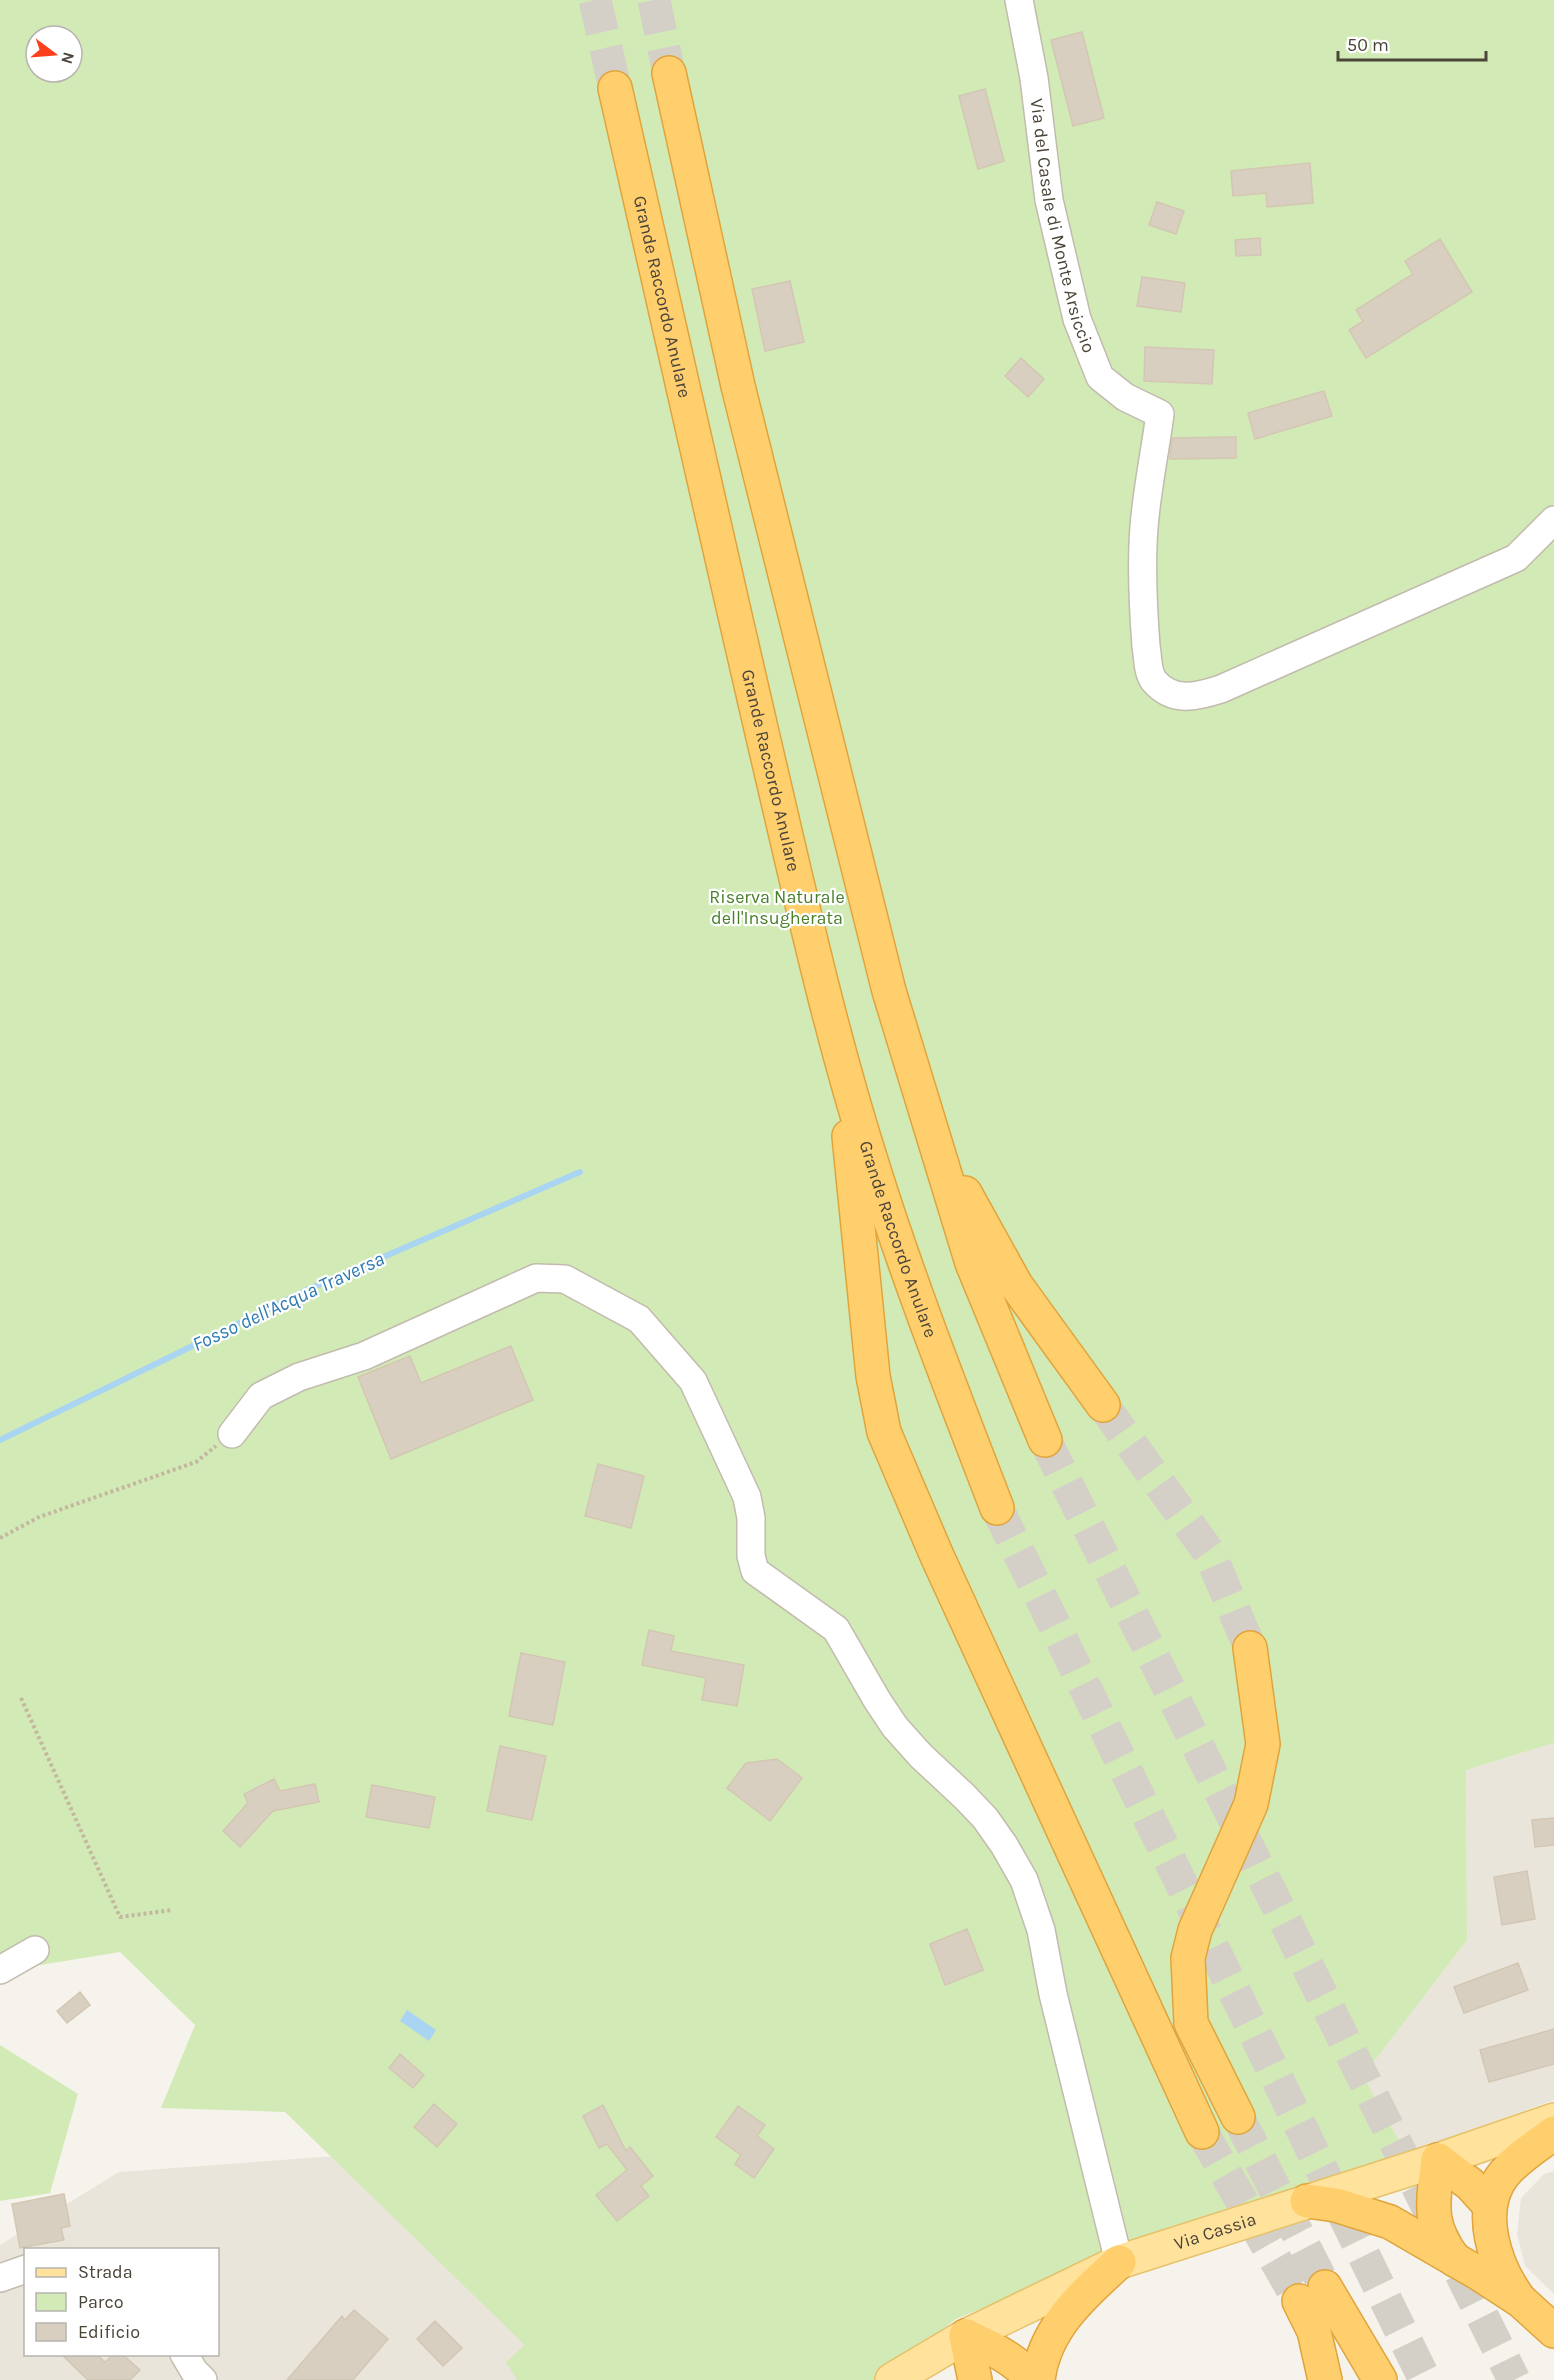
<svg xmlns="http://www.w3.org/2000/svg" width="1554" height="2380" viewBox="0 0 1554 2380" font-family="Karla,sans-serif">
	<style>
		.residential { fill: #eae5da; fill-rule: evenodd }
		.green { fill: #d2eab5; fill-rule: evenodd }
		.water { fill: #a9d4f2 }
		.lines { fill: none; stroke-linecap: round; stroke-linejoin: round }
		.stream { stroke: #a9d4f2; stroke-width: 6 }
		.building { fill: #d8cfc1; stroke: #d3c7b4; stroke-width: 1.5 }
		.highway-tunnel { stroke: #d4d0c8; stroke-width: 33; stroke-dasharray: 33 16; stroke-linecap: butt }
		.minor-casing { stroke: #c2bbae; stroke-width: 30 }
		.major-casing { stroke: #e6c16a; stroke-width: 36 }
		.highway-casing { stroke: #e0a43c; stroke-width: 36 }
		.path { stroke: #c4b79f; stroke-width: 4; stroke-dasharray: 3 3; stroke-linecap: butt }
		.minor { stroke: #fff; stroke-width: 27 }
		.major { stroke: #ffe39c; stroke-width: 33 }
		.highway { stroke: #ffcf6e; stroke-width: 33 }
		.labels { text-anchor: middle; stroke-width: 4.5; stroke-linejoin: round; paint-order: stroke }
		.street-label { font-size: 18px; fill: #4b4439; stroke: #fff }
		.park-label { font-size: 18px; fill: #4a7f2a; stroke: #fff }
		.water-label { font-size: 20px; font-style: italic; fill: #2e7ab2; stroke: #fff }
	</style>
	<rect width="100%" height="100%" fill="#f6f3ec"/>
	<path class="residential" d="M1554,1743V2100L1406,2153L1363,2076L1467,1940L1466,1770Z
		M390,2152L743,2380H0V2245L119,2172ZM26,2250H218V2354H26Z
		M1554,2171V2294L1525,2266L1517,2234L1521,2198L1544,2174Z"/>
	<path class="green" d="M0,0H1554V1743L1466,1770L1467,1940L1363,2076L1406,2153L1103,2259L956,2319L877,2380H517L506,2362L525,2345L285,2112L161,2108L195,2025L120,1952L28,1967L0,1982ZM36,36H72V72H36Z
		M0,2045L78,2094L50,2193L0,2201Z"/>
	<path class="water" d="M407,2010L436,2030L429,2041L400,2021Z"/>
	<g class="lines">
		<path class="stream" d="M0,1440L309,1289L580,1172"/>
	</g>
	<path class="building" d="M1082,32L1104,118L1073,126L1051,40Z
		M985,89L1004,161L978,169L959,96Z
		M1310,163L1313,203L1267,207L1266,193L1233,196L1231,171Z
		M1157,202L1184,211L1176,234L1149,225Z
		M1260,238L1261,255L1236,256L1235,240Z
		M1440,239L1472,292L1366,358L1349,330L1363,321L1356,310L1413,274L1405,261Z
		M1142,277L1185,283L1181,312L1137,306Z
		M790,281L804,342L765,351L752,289Z
		M1145,347L1214,350L1212,384L1144,381Z
		M1021,358L1044,379L1028,397L1005,376Z
		M1324,391L1332,416L1255,439L1248,413Z
		M1236,437V458L1170,459L1172,438Z
		M511,1346L533,1400L391,1459L358,1377L410,1356L421,1383Z
		M598,1464L644,1476L631,1528L585,1516Z
		M649,1630L674,1636L671,1651L744,1665L737,1706L702,1700L706,1678L642,1665Z
		M521,1653L565,1662L553,1725L509,1716Z
		M500,1746L546,1756L532,1820L487,1811Z
		M777,1759L802,1778L770,1821L727,1788L746,1763Z
		M274,1779L280,1791L315,1784L319,1802L273,1811L240,1847L223,1831L248,1803L244,1794Z
		M372,1785L435,1797L429,1828L366,1817Z
		M1554,1818V1845L1535,1847L1532,1820Z
		M1527,1871L1535,1919L1502,1925L1494,1877Z
		M967,1929L983,1970L945,1985L930,1944Z
		M1518,1963L1528,1990L1464,2013L1454,1987Z
		M80,1992L90,2005L67,2023L57,2011Z
		M1554,2029V2064L1489,2082L1480,2050Z
		M400,2054L424,2075L413,2088L389,2068Z
		M434,2104L457,2124L437,2147L414,2127Z
		M603,2105L626,2151L630,2147L653,2176L641,2186L649,2196L617,2221L596,2195L627,2170L607,2144L599,2148L583,2116Z
		M738,2106L765,2125L757,2136L774,2149L754,2178L735,2164L741,2155L716,2137Z
		M64,2194L70,2226L61,2228L64,2240L20,2248L12,2204Z
		M354,2310L388,2339L353,2380H287L342,2316L345,2320Z
		M435,2321L462,2348L443,2366L417,2339Z
		M62,2355H97L105,2362L113,2355H123L140,2370L130,2380H88Z"/>
	<g class="lines">
		<path class="highway-tunnel" d="M595,0L615,88
			M654,0L669,73
			M1103,1405L1210,1554L1250,1648
			M1045,1440L1514,2380
			M997,1508L1425,2380
			M1238,2117L1325,2287
			M1202,2132L1299,2301"/>
		<g class="minor-casing">
			<g id="minor">
				<path id="s1" d="M1019,0L1034,78L1049,200L1077,319L1100,377L1125,397L1160,414C1155,452 1147,489 1144,527C1141,566 1143,607 1146,646C1148,656 1147,672 1154,681C1173,703 1196,697 1221,689L1516,558L1554,520"/>
				<path d="M232,1434L261,1396L299,1377L364,1356L536,1278L565,1279L639,1319L693,1381L747,1497L751,1518V1556L755,1571L836,1629L877,1700L895,1727L921,1756L964,1796L985,1818L1004,1845L1024,1880L1041,1930L1053,1994L1119,2262"/>
				<path d="M0,1970L35,1950"/>
				<path d="M0,2278L26,2269"/>
				<path d="M184,2354L194,2371L203,2380"/>
			</g>
		</g>
		<g class="major-casing">
			<g id="major">
				<path id="s2" d="M892,2380L966,2336L1119,2262L1438,2160L1554,2120"/>
			</g>
		</g>
		<g class="highway-casing">
			<g id="highway">
				<path d="M669,73L738,386L889,991L972,1263L1045,1440"/>
				<path id="s3" d="M615,88C664,305 713,521 763,737C797,881 828,1026 873,1167C909,1282 954,1396 997,1508"/>
				<path d="M849,1136L873,1376L884,1432L937,1556L1202,2132"/>
				<path d="M965,1193L1016,1285L1103,1405"/>
				<path d="M1238,2117L1191,2023L1188,1958L1195,1930L1251,1804L1263,1744L1250,1648"/>
				<path d="M1438,2160C1433,2202 1427,2225 1455,2260"/>
				<path d="M1438,2160L1470,2184L1489,2205"/>
				<path d="M1307,2201L1336,2205L1390,2222L1478,2273L1521,2301L1554,2331"/>
				<path d="M1325,2287L1380,2380"/>
				<path d="M1519,2299C1495,2266 1475,2210 1504,2174C1518,2157 1537,2146 1554,2133"/>
				<path d="M1299,2301L1314,2331L1325,2380"/>
				<path d="M966,2336C991,2348 1014,2358 1033,2380"/>
				<path d="M966,2336L975,2380"/>
				<path d="M1038,2380C1044,2328 1083,2295 1119,2262"/>
			</g>
		</g>
		<path class="path" d="M0,1538L39,1517L196,1462L216,1446
			M21,1698L120,1917L172,1910"/>
		<use href="#minor" class="minor"/>
		<use href="#major" class="major"/>
		<use href="#highway" class="highway"/>
	</g>
	<g class="labels">
		<g class="street-label">
			<text dy="6" stroke="none"><textPath href="#s1" startOffset="230">Via del Casale di Monte Arsiccio</textPath></text>
			<text dy="6" stroke="none"><textPath href="#s3" startOffset="214">Grande Raccordo Anulare</textPath></text>
			<text dy="6" stroke="none"><textPath href="#s3" startOffset="700">Grande Raccordo Anulare</textPath></text>
			<text dy="6" stroke="none"><textPath href="#s3" startOffset="1186">Grande Raccordo Anulare</textPath></text>
			<text dy="6" stroke="none"><textPath href="#s2" startOffset="357">Via Cassia</textPath></text>
		</g>
		<g class="park-label">
			<text x="777" y="903">Riserva Naturale<tspan x="777" dy="21">dell'Insugherata</tspan></text>
		</g>
		<g class="water-label">
			<text transform="translate(288 1301) rotate(-25)" y="7">Fosso dell'Acqua Traversa</text>
		</g>
	</g>
	<rect x="24" y="2248" width="195" height="108" fill="#ffffff" stroke="#b7b4b0" stroke-width="1.5"/>
	<rect x="36" y="2268" width="30" height="9" fill="#ffe39c" stroke="#b7b4b0" stroke-width="1.5"/>
	<text x="78" y="2278" font-size="18" fill="#4b4439">Strada</text>
	<rect x="36" y="2293" width="30" height="18" fill="#d2eab5" stroke="#b7b4b0" stroke-width="1.5"/>
	<text x="78" y="2308" font-size="18" fill="#4b4439">Parco</text>
	<rect x="36" y="2323" width="30" height="18" fill="#d8cfc1" stroke="#b7b4b0" stroke-width="1.5"/>
	<text x="78" y="2338" font-size="18" fill="#4b4439">Edificio</text>
	<g transform="translate(54 54) rotate(106)"><circle r="28" fill="#ffffff" stroke="#b7b4b0" stroke-width="1.5"/>
	<path d="M0-4.5L10 22L0 15L-10 22Z" fill="#fc3f1d"/>
	<text y="-9" font-size="16" font-weight="bold" text-anchor="middle" fill="#4b4439">N</text>
	</g>
	<path d="M1338 51v9h148v-9" fill="none" stroke="#4b4439" stroke-width="3"/>
	<text x="1347" y="51" font-size="18" fill="#4b4439" stroke="#ffffff" stroke-width="4.5" paint-order="stroke">50 m</text>
</svg>
